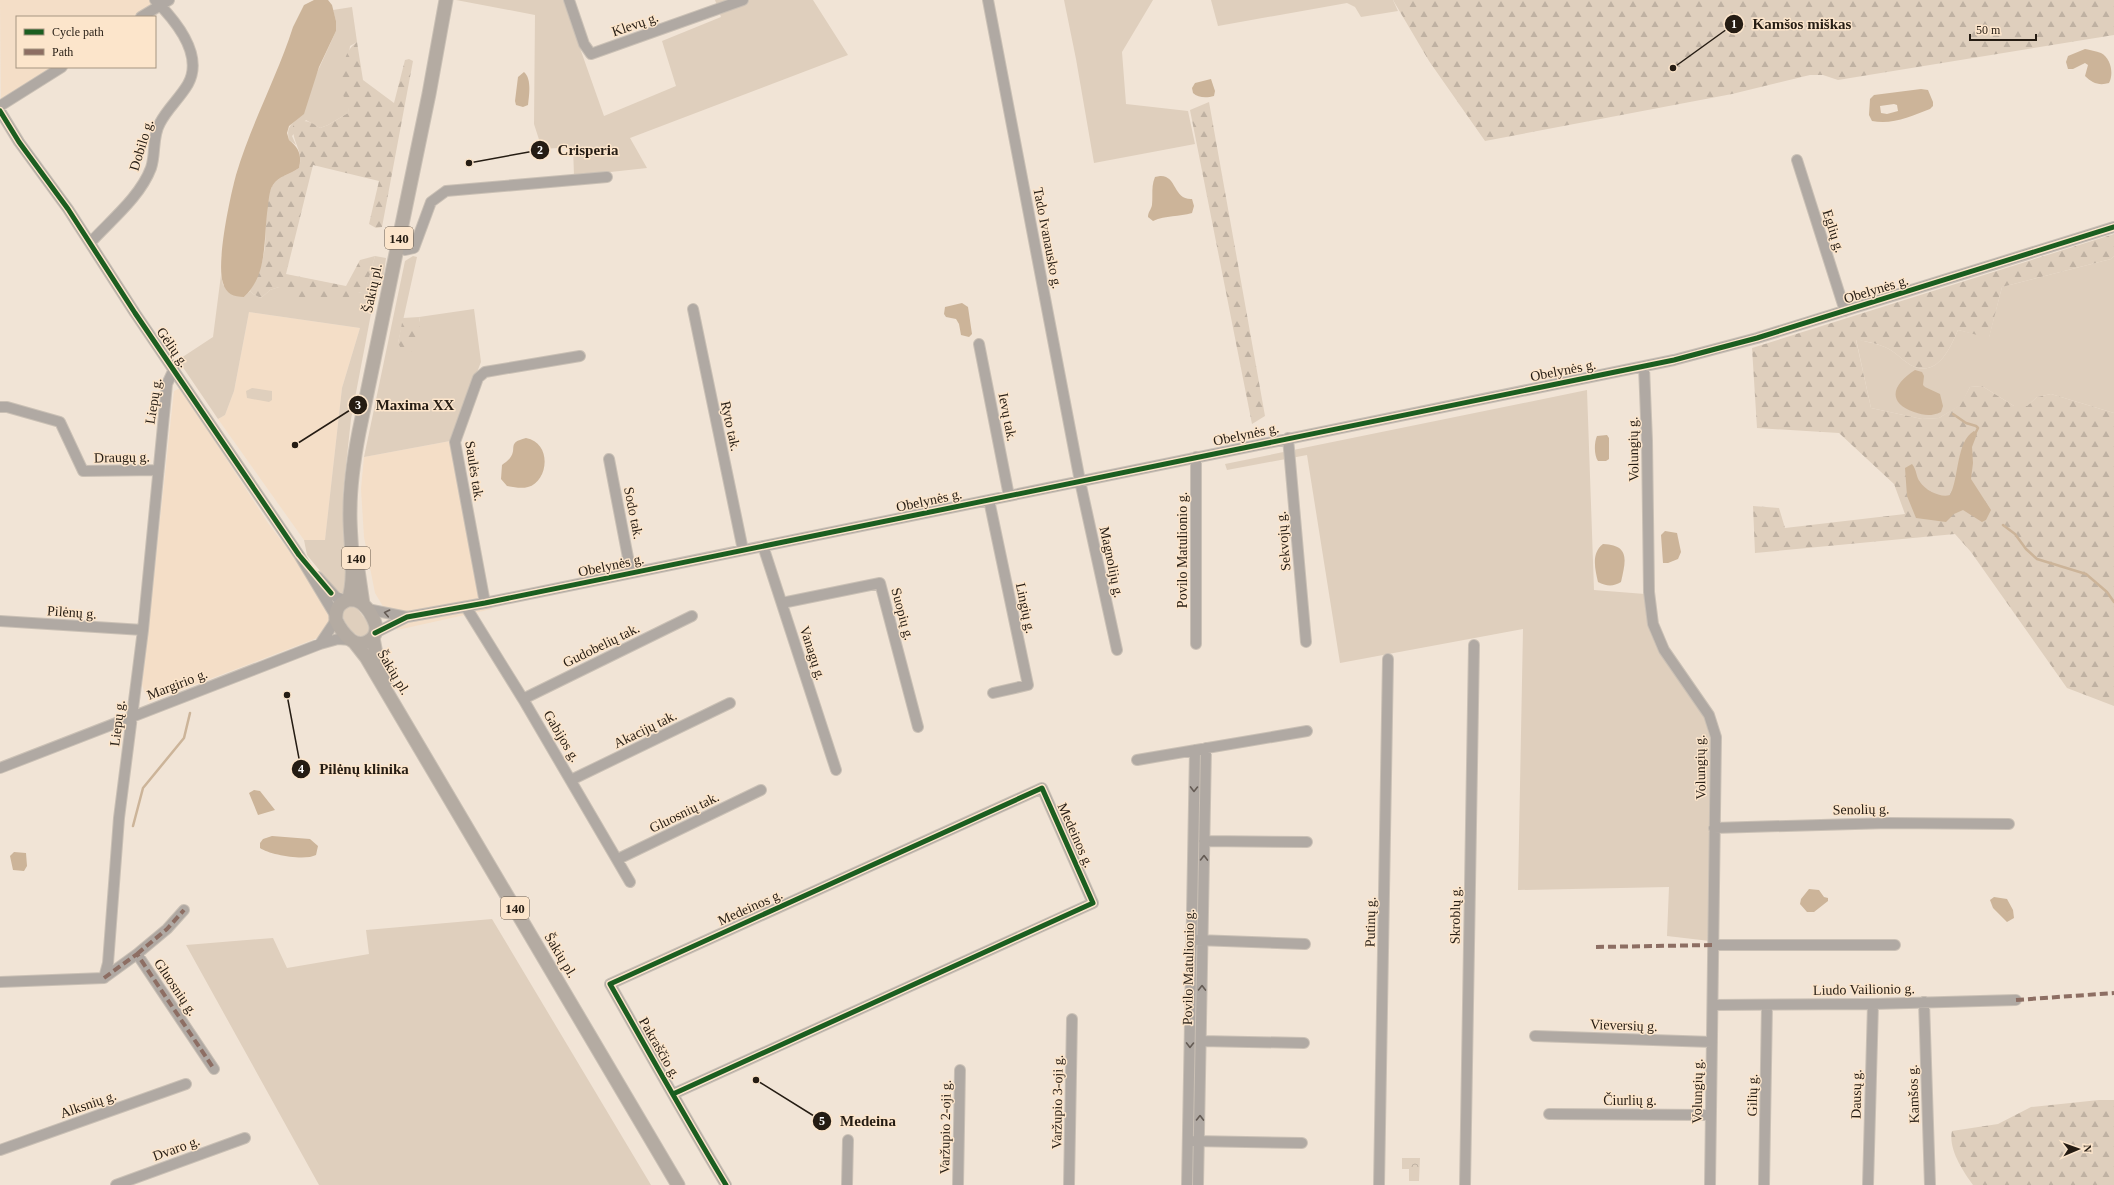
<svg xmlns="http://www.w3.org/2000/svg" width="2114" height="1185" viewBox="0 0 2114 1185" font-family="Georgia,serif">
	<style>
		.built { fill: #f4dec7 }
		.grass { fill: #dfcfbd }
		.forest { fill: url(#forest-firs) }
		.park { fill: url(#park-crowns) }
		.water { fill: #ccb499; fill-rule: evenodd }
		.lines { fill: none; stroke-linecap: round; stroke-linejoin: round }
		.stream { stroke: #ccb499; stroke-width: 2.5 }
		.minor-casing { stroke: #cac0b5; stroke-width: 12 }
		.major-casing { stroke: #cac0b5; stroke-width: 15 }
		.minor { stroke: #b0a9a3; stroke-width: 10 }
		.major { stroke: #b4aba2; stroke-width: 13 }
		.quiet { stroke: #8d6e63; stroke-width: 4; stroke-dasharray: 8 4; stroke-linecap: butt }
		.cycleway-casing { stroke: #fce5cb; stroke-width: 8 }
		.cycleway { stroke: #1b5e20; stroke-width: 5 }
		.oneway { stroke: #645b54 }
		.labels { text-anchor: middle; stroke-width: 3; stroke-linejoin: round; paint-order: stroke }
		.shield { fill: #fce5cb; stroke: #66584a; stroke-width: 1 }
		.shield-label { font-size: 13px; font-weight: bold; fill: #251c13 }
		.street-label { font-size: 14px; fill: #251c13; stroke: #fce5cb }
		.leader { fill: none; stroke: #251c13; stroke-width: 1.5 }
		.callout-dot { fill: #251c13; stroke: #fce5cb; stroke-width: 1.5 }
		.mark-label { font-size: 12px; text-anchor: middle; font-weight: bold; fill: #fff }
		.callout-label { font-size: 15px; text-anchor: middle; font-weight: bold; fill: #251c13; stroke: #fce5cb; stroke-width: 3; stroke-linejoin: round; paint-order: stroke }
	</style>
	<defs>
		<pattern id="forest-firs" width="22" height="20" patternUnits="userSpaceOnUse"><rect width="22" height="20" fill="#dfcfbd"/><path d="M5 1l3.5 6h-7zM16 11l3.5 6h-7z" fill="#bfb1a2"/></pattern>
		<pattern id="park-crowns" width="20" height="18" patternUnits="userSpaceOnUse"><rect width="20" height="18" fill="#dfcfbd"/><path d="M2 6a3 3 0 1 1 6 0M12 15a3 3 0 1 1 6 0" fill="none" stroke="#bfb1a2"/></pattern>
	</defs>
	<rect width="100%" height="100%" fill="#f1e4d6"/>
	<path class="built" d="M0,0H150L153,4L132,17H17V67H53L1,100Z
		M249,312L360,328L342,388L325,541L304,540L218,419L225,415L234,391Z
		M180,388L268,523L296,560L329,611L330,624L320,637L160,698H152L145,693L142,685L174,391Z
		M450,441L459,442L492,609L397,630L375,593L364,537L361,489L364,457Z"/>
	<path class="grass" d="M456,0H563L604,116L676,86L662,41L721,17L715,0H813L848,55L630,138L647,168L574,176L573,147L542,149L534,124L535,15Z
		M1064,0H1153L1122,52L1126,104L1188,111L1195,144L1094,163L1076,59Z
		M1211,0H1393L1398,11L1361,17L1355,7L1347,3L1218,26Z
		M352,7L357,42L350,46L343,94L349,105L348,113L328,125L320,128L306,120L292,136L296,145L289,140C287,131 288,127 295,121L336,31V21L333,10Z
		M375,256L386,258L384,274L374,298L351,419L343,493V529L348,589L342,594L338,593L307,555L304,540H325L342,388L360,328L249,312L234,391L225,415L218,419L178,360L213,337L221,275L223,285L244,297L250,291L253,294L261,298L270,290L279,287L359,293L365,291Z
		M413,256L417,257L398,343L420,321L419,317L474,309L481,362L450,441L364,457L405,261Z
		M2114,256V413L2051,394L2037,397L2027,406H2014L1982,386L1970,387L1961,405L1939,418L1922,419L1871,408L1856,339C1867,342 1880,344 1889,349C1898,354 1908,366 1918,368C1940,373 1951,346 1958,330L1989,337L2002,287L2111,259Z
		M252,388L272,391V400L269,402L247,398L246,391Z
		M1587,390L1594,590L1645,594L1647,612L1705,714L1712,734L1710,941L1667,936L1669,887L1518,890L1523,629L1340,663L1307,455L1227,470L1225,464Z
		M347,606L357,608L369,624L370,629C364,650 341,623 342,611Z
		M492,919L651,1185H319L186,945L273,938L287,968L369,954L366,930Z"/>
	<path class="forest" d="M1393,0H2114V35L1838,80L1823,75H1810L1732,94L1485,141L1429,61Z
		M357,42L363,80L394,103L405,60L409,59L413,61L382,227L376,228L369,224L379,181L313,165L286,274L346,286L360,260L375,256L365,292L351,294L346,302C326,299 295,302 279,287L270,290L261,298L253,294L250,291C256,279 262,266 264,253C268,231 261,204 273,185C278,176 291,174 299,168C304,150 292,144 293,126C303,117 310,122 320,128L328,125L348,113C349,105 346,102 343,95C338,79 343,51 357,42Z
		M1209,102L1265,416L1252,424L1190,110Z
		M2114,234V256L2111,259L2002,287L1989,338L1958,330C1951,346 1940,373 1918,368C1908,366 1898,354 1889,349C1880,344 1866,341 1856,340L1871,408L1922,419L1939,418L1960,405L1970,387L1982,386L2014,406H2027L2037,397L2051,394L2114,413V706L2067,688L1971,552L1955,534L1755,553L1753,506L1779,508L1785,528L1905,514L1894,484L1839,433L1757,428L1752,348Z
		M419,317C422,327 417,343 411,352H403L398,343L403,318Z
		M2099,1100H2114V1185H1973C1963,1171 1948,1149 1952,1131L1998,1124L2031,1107Z"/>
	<path class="park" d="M1402,1158H1420L1419,1181H1409V1169H1402Z"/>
	<path class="water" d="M314,0H328L332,5L336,21V31L319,67L304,114L289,126L287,133L289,140C299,148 302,155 299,168C291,174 278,176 273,185C269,191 269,199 268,206C263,236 269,274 244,297C234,297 226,294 223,283C216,263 230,197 236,175C251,124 277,77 293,27L304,5Z
		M2085,49C2090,50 2096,51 2101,53C2111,58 2114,74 2109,83C2099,86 2092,83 2085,76L2088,65L2085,63L2073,69H2068L2066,62L2068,56Z
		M524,72C532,79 529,95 528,105L523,107L516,105L515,101L518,77Z
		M1211,79L1215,91L1214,96C1207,98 1198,98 1193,93L1192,88L1195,83Z
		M1921,89L1928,90L1933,102V106L1930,109C1911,116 1893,125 1872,121L1869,115L1870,99L1874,95ZM1894,104L1897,105L1898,111L1887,114L1881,113L1880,106Z
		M1160,176C1177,175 1173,200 1192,199L1194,206L1192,213C1179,217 1166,215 1153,221L1148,217C1148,212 1151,210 1152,205C1153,195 1151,186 1155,177Z
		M962,303L968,307L972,334L969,337L961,335L959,324L956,319L946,317L944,314L945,307Z
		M1915,370L1922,372L1924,376L1923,385L1925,387L1940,394L1943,406L1941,412C1930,417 1924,415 1914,412C1885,402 1894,383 1915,370Z
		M1974,431L1977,434L1972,447L1973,463L1971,479L1991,510L1986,520L1982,522L1963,510L1954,514L1946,522L1916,518L1907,496L1905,468L1912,464C1917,470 1916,477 1920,482C1926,491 1941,498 1950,495C1959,479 1956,441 1974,431Z
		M1607,435L1609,438V459L1606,461H1598C1594,455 1594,443 1597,436Z
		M526,438C553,443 548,482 528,487C521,489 514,487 507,486L501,479L502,465C504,463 508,461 510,458C518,448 506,443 526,438Z
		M1665,531L1677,533L1681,552L1678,559L1668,563H1663L1661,535Z
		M1603,544C1630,545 1626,560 1621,582C1613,587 1606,586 1598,582C1595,569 1591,553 1603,544Z
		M254,790L260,791L275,810L258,815L249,793Z
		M272,836L310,839L318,846L316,855C305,861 270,855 260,848V843L263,839Z
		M14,852L26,853L27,866L24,871L13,870L10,856Z
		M1809,889L1819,890L1824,897L1828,898V901L1814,912H1807L1800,904L1801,899Z
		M1994,897L2007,899L2013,910L2014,918L2007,922L1993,908L1990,900Z"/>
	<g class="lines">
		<path class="stream" d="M1953,414L1966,423L1976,426L1978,428L1975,434
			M2003,525L2015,534L2026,549L2037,559L2086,574L2107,592L2114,602
			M133,826L143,788L184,738L190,713"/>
		<g class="minor-casing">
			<path id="minor" d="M569,0L584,44L591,54L743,0
				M988,0L1080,481L1117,650
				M141,17L169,0
				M0,106L62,67
				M0,111L19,142L68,209L135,313L299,555L335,615
				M1797,160L1845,311
				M90,243C111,220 140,197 151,168C156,153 152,137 160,123C167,109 180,98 188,84C204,55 175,20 155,0
				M397,248L405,250L414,248L431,202L446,191L607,177
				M693,309L743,550
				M979,344L1009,496
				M1644,367L1647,441L1649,592L1653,624L1664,650L1709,715L1716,737L1710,1185
				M0,407H7L60,422L83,471L158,470
				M1288,438L1306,642
				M1196,457V644
				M609,459L631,573
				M989,500L1028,685L993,693
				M763,546L836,770
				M318,577L336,597L346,601
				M485,603L455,442L478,378L485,372L580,356
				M782,603L880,583L918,727
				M466,607L523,699L630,882
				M367,609L407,617
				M0,621L143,630
				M375,633L407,617L485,603L1674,360L1757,338L2114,227
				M320,644L336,620
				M523,699L692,616
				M1137,760L1307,731
				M0,768L320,644L338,639L351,640
				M571,780L730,703
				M1714,828L1889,823L2009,824
				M1204,841L1307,842
				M618,859L761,790
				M1197,940L1305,944
				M1714,945H1895
				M137,954L167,929L184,910
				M104,978L137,954L214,1069
				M0,982L104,978L108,963L119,818L143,630L167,384L174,369
				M1924,1002L1930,1185
				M1713,1005L1873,1004L2016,1000
				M1535,1036L1712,1042
				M1201,1041L1304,1043
				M673,1094L1093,903L1042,788L610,984C648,1051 686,1119 726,1185
				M1549,1114L1711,1115
				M1194,1141L1302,1143
				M0,1150L186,1084
				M116,1185L245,1138
				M847,1185L848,1140
				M958,1185L960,1070
				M1069,1185L1072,1019
				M1187,1185L1195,750
				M1198,1185L1206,748
				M1379,1185L1388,659
				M1465,1185L1474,645
				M1764,1185L1767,1005
				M1868,1185L1873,1004"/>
		</g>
		<g class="major-casing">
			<path id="major" d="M358,570L363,604
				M348,600C357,578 349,536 350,511C350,484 354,458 359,432L429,94L446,0
				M348,600C358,599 363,603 369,611C372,616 376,622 376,628C376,641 361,648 351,640C345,635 339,627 336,620C335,610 338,604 348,600Z
				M373,638L376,654L387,679
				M355,643L366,657L678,1185"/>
		</g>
		<use href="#minor" class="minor"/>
		<use href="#major" class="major"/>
		<path class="quiet" d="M1596,947L1714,945
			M137,954L167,929L184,910
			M104,978L137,954L214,1069
			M2016,1000L2114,993"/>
		<g class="cycleway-casing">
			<path id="cycleway" d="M0,111L19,142L68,209L135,313L299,555L331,593
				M375,633L407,617L485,603L1674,360L1757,338L2114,227
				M673,1094L1093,903L1042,788L610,984C648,1051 686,1119 726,1185"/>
		</g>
		<use href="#cycleway" class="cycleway"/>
	</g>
	<defs><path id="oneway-chevron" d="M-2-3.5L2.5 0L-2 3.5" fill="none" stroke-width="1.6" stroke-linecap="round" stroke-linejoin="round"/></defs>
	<g class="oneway">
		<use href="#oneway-chevron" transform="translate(387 613) rotate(-168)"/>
		<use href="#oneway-chevron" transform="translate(1194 789) rotate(91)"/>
		<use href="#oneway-chevron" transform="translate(1204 858) rotate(-89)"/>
		<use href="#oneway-chevron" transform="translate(1202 988) rotate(-89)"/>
		<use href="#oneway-chevron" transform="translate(1190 1045) rotate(91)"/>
		<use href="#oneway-chevron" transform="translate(1200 1118) rotate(-89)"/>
	</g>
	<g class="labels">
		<g class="shield">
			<rect x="385" y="227" width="28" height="22" rx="3"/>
			<rect x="342" y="547" width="28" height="22" rx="3"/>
			<rect x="501" y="897" width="28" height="22" rx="3"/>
		</g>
		<g class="shield-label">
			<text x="399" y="243">140</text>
			<text x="356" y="563">140</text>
			<text x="515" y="913">140</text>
		</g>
		<g class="street-label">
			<text transform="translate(635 24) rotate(-19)" y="5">Klevų g.</text>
			<text transform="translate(141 145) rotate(-73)" y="5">Dobilo g.</text>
			<text transform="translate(1834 231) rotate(72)" y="5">Eglių g.</text>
			<text transform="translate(1048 238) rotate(79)" y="5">Tado Ivanausko g.</text>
			<text transform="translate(372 288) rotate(-78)" y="5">Šakių pl.</text>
			<text transform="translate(1876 289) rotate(-17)" y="5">Obelynės g.</text>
			<text transform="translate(173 347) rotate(55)" y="5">Gėlių g.</text>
			<text transform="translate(1563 370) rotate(-11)" y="5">Obelynės g.</text>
			<text transform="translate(153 401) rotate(-81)" y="5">Liepų g.</text>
			<text transform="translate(1008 417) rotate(79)" y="5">Ievų tak.</text>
			<text transform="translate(731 426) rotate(78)" y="5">Ryto tak.</text>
			<text transform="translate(1246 434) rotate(-12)" y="5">Obelynės g.</text>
			<text transform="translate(1633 449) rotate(-91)" y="5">Volungių g.</text>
			<text transform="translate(122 457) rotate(-1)" y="5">Draugų g.</text>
			<text transform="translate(475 471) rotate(81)" y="5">Saulės tak.</text>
			<text transform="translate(929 500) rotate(-12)" y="5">Obelynės g.</text>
			<text transform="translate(634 513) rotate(79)" y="5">Sodo tak.</text>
			<text transform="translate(1283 541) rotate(-95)" y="5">Sekvojų g.</text>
			<text transform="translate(1182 550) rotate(-90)" y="5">Povilo Matulionio g.</text>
			<text transform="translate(1112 562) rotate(78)" y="5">Magnolijų g.</text>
			<text transform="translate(611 565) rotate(-12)" y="5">Obelynės g.</text>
			<text transform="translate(1026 608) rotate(78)" y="5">Lingių g.</text>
			<text transform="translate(72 612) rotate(4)" y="5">Pilėnų g.</text>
			<text transform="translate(903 614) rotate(75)" y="5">Suopių g.</text>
			<text transform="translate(601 645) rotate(-26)" y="5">Gudobelių tak.</text>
			<text transform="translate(813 653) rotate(72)" y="5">Vanagų g.</text>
			<text transform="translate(394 672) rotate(59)" y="5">Šakių pl.</text>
			<text transform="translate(177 684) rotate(-21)" y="5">Margirio g.</text>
			<text transform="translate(117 723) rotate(-83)" y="5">Liepų g.</text>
			<text transform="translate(645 729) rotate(-26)" y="5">Akacijų tak.</text>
			<text transform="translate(562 736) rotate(59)" y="5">Gabijos g.</text>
			<text transform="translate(1700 767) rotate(-91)" y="5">Volungių g.</text>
			<text transform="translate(1861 809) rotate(-1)" y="5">Senolių g.</text>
			<text transform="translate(684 812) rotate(-26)" y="5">Gluosnių tak.</text>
			<text transform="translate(1076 835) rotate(66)" y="5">Medeinos g.</text>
			<text transform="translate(750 907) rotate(-24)" y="5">Medeinos g.</text>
			<text transform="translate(1455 915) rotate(-89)" y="5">Skroblų g.</text>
			<text transform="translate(1370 922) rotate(-89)" y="5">Putinų g.</text>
			<text transform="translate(561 955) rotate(59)" y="5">Šakių pl.</text>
			<text transform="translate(1188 967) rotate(-89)" y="5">Povilo Matulionio g.</text>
			<text transform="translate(176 987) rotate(56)" y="5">Gluosnių g.</text>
			<text transform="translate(1864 989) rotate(-1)" y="5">Liudo Vailionio g.</text>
			<text transform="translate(1624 1025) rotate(2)" y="5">Vieversių g.</text>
			<text transform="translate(660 1048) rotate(60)" y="5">Pakraščio g.</text>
			<text transform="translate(1697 1091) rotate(-89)" y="5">Volungių g.</text>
			<text transform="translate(1856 1094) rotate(-89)" y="5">Dausų g.</text>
			<text transform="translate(1913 1094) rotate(-92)" y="5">Kamšos g.</text>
			<text transform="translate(1752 1095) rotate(-89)" y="5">Gilių g.</text>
			<text x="1630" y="1105">Čiurlių g.</text>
			<text transform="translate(1057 1102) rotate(-89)" y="5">Varžupio 3-oji g.</text>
			<text transform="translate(88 1104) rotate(-19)" y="5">Alksnių g.</text>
			<text transform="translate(945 1127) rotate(-89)" y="5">Varžupio 2-oji g.</text>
			<text transform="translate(176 1148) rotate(-20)" y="5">Dvaro g.</text>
		</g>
	</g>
	<path class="leader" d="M1673 68L1734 24M469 163L540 150M295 445L358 405M287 695L301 769M756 1080L822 1121"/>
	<g class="callout-dot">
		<circle cx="1673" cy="68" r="4"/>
		<circle cx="469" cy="163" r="4"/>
		<circle cx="295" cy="445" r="4"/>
		<circle cx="287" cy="695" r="4"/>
		<circle cx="756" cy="1080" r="4"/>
		<circle cx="1734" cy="24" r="10"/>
		<circle cx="540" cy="150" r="10"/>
		<circle cx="358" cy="405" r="10"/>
		<circle cx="301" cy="769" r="10"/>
		<circle cx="822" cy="1121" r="10"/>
	</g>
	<g class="mark-label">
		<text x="1734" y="28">1</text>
		<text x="540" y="154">2</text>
		<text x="358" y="409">3</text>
		<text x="301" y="773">4</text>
		<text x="822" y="1125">5</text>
	</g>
	<g class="callout-label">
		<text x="1802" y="29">Kamšos miškas</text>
		<text x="588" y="155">Crisperia</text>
		<text x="415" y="410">Maxima XX</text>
		<text x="364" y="774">Pilėnų klinika</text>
		<text x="868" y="1126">Medeina</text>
	</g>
	<rect x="16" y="16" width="140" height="52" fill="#fce5cb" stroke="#a69581"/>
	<rect x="24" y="29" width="20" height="6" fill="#1b5e20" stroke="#a69581"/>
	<text x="52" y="36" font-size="12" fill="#251c13">Cycle path</text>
	<rect x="24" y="49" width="20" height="6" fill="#8d6e63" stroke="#a69581"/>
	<text x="52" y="56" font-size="12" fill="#251c13">Path</text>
	<g transform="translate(2078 1149) rotate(88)" stroke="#fce5cb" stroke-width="3" paint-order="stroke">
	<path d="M0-3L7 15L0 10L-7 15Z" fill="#251c13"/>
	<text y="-6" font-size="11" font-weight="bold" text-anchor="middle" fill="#251c13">N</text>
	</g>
	<path d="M1970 34v6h66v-6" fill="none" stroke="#251c13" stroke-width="2"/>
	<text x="1976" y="34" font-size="12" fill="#251c13" stroke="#fce5cb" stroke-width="3" paint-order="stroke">50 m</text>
</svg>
